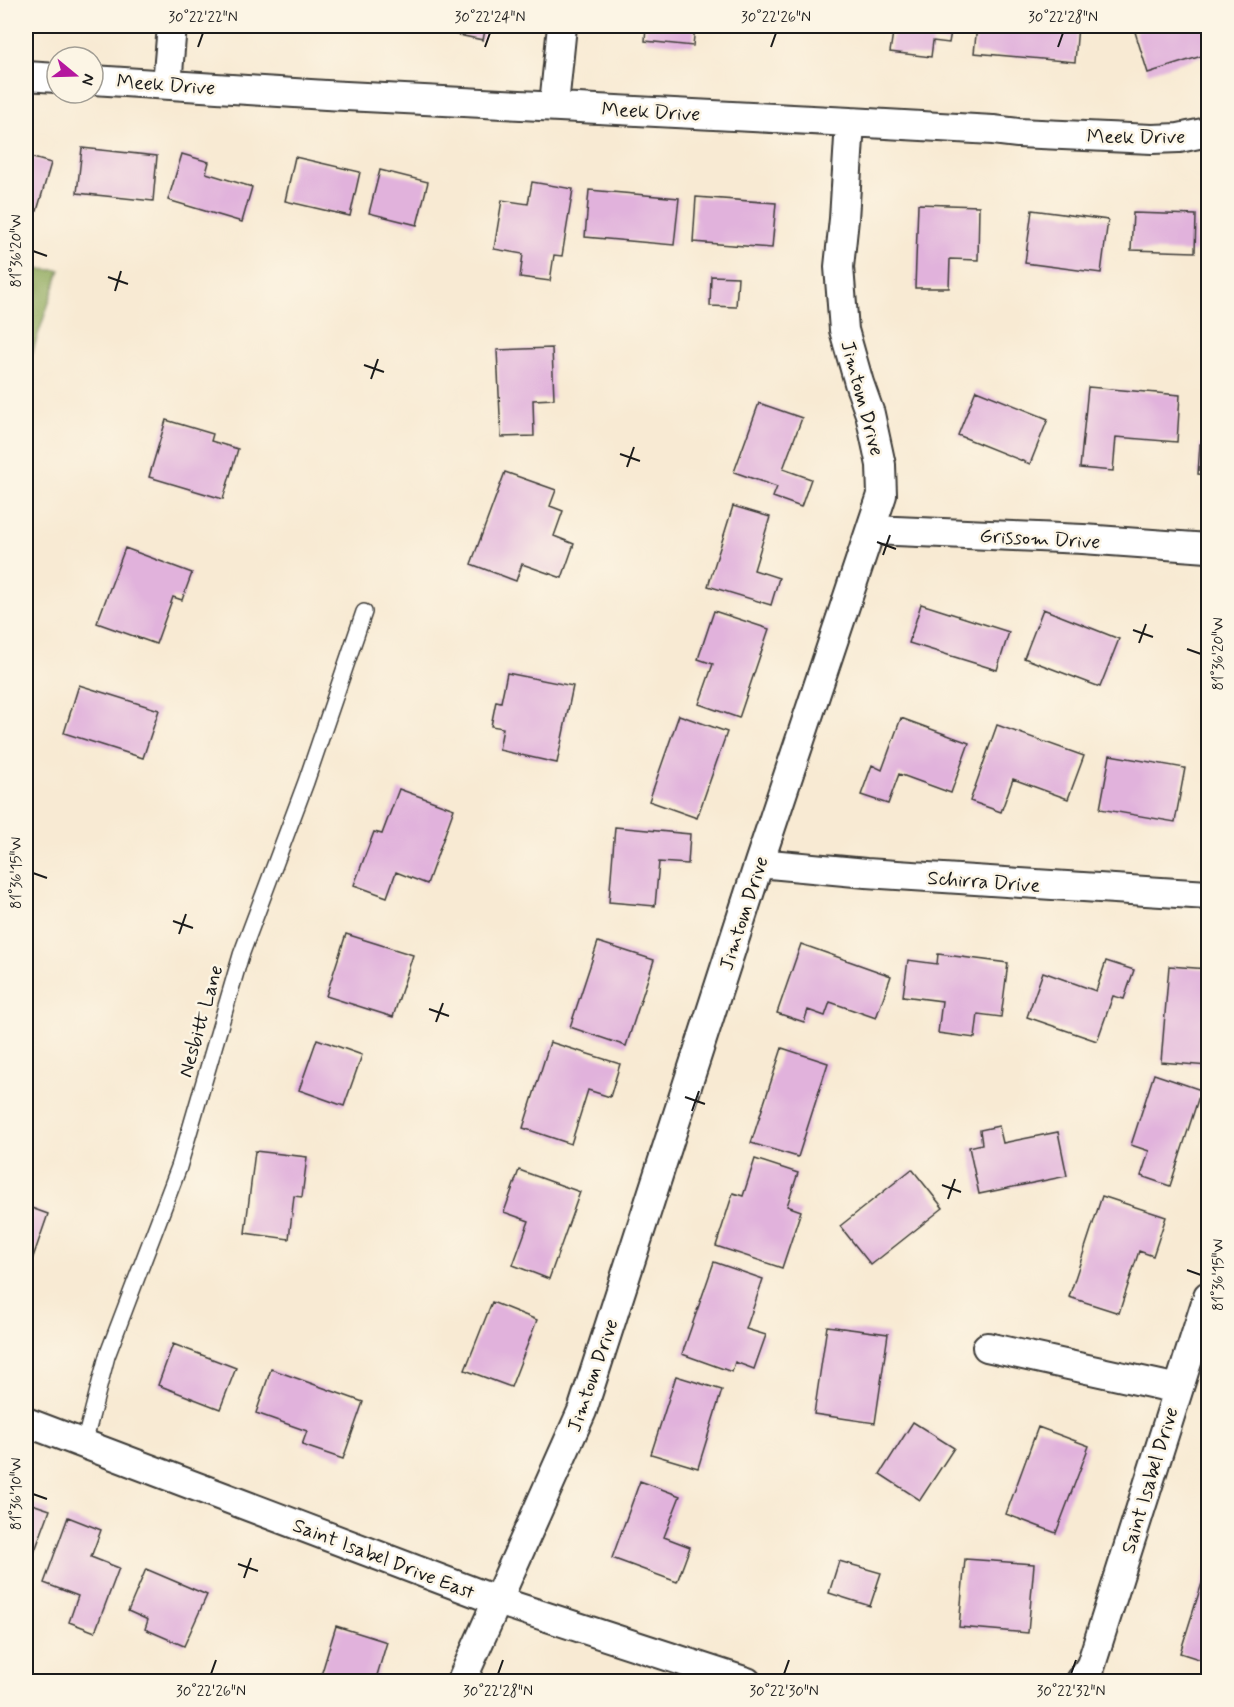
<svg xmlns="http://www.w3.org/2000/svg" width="1234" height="1707" viewBox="0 0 1234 1707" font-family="Mynerve,sans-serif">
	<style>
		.forest { fill: #8ca75a; stroke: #54623b; stroke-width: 1.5 }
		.building { fill: #e1b2dc }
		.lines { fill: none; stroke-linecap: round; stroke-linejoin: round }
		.lane-casing { stroke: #3d3b37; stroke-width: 18 }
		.street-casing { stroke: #3d3b37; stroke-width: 32 }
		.lane { stroke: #fff; stroke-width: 15 }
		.street { stroke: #fff; stroke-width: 28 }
		.ticks { fill: none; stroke: #1c1c1c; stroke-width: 2 }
		.labels { text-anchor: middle; stroke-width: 5; stroke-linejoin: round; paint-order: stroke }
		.street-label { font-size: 20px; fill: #1c1c1c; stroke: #fcf5e5 }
		.neatline { fill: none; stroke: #1c1c1c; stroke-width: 2 }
		.ticks-label { font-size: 15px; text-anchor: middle; fill: #1c1c1c }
	</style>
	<rect width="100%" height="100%" fill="#fcf5e5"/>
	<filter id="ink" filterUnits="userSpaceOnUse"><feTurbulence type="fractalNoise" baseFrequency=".0167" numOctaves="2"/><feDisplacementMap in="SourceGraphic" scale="12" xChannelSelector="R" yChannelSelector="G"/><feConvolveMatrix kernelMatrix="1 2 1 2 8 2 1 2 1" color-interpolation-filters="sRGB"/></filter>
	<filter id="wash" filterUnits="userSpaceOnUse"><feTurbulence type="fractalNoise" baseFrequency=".008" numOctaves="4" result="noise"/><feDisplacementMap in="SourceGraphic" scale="24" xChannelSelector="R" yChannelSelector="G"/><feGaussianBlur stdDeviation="1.35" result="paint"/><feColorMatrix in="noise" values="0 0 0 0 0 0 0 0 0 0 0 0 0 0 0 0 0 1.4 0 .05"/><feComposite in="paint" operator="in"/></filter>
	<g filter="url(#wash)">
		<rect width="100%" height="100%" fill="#f8ead3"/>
		<path class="forest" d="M26,269L60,270L26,371Z"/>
		<g id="blocks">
			<path class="building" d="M440,26H486L483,40L439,31Z
				M646,26H695L693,46L645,41Z
				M894,26H952L949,43L933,41L931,57L890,52Z
				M977,26H1078L1075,62L974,53Z
				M1155,26H1208V54L1148,73L1135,32Z
				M82,148L157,156L153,201L77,193Z
				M182,154L209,162L206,173L252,187L242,222L168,200Z
				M26,156L51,163L37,211L26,207Z
				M295,157L360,172L350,216L285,201Z
				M380,170L428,182L417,225L369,213Z
				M532,182L573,189L562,256L554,255L550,281L520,277L523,254L494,249L502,200L528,204Z
				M589,190L679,198L674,245L585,237Z
				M696,197L776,203L772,248L693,242Z
				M918,204L979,206L978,260L950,259L949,288H915Z
				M1032,210L1108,220L1101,273L1025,263Z
				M1133,213L1196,215L1195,252L1131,250Z
				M711,276L738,277L736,307L710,306Z
				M552,348L554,399L533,400L534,436L501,437L497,350Z
				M1088,387L1180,395L1177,442L1116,437L1113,471L1080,468Z
				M976,390L1048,419L1030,464L958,435Z
				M759,403L802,418L783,469L811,479L801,507L773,497L777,487L734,472Z
				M166,420L213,434L211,441L238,449L223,499L149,477Z
				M1200,444L1208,445V475L1198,474Z
				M505,472L556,490L550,506L563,511L554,536L574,544L562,578L522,564L516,581L471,564Z
				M733,506L770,517L754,570L779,578L771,605L708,586Z
				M125,548L192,573L182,600L173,597L156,644L97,623Z
				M921,604L1009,632L997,670L909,643Z
				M1043,609L1119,639L1100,687L1024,658Z
				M714,611L769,629L739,718L699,704L713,664L698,659Z
				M507,673L573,686L557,763L499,750L503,728L491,726L496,701L501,702Z
				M79,685L159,710L143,758L64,733Z
				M679,715L727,732L697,818L649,801Z
				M901,718L969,743L951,793L899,774L888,804L861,795L872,765L882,770Z
				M997,725L1084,756L1068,799L1013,779L1001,812L970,801Z
				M1110,755L1185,768L1175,822L1100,809Z
				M399,789L454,809L427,884L396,872L387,897L354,885L374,832L382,834Z
				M615,827L690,834L688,864L659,862L655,906L609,902Z
				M346,934L413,955L393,1017L326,996Z
				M598,942L654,960L626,1046L570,1027Z
				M801,944L891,976L876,1018L830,1002L825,1016L808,1010L804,1022L777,1013Z
				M938,954L1008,963L1001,1017L978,1014L975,1038L938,1033L942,1001L903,996L908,960L937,964Z
				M1106,961L1134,970L1124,999L1113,996L1097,1041L1027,1017L1043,972L1096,991Z
				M1169,966L1208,969V1066L1161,1062Z
				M317,1039L362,1055L344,1106L299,1090Z
				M550,1042L620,1064L610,1097L588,1090L571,1144L523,1128Z
				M782,1048L828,1063L798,1157L751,1143Z
				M1154,1074L1201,1090L1170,1186L1141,1176L1149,1151L1131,1145Z
				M999,1126L1003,1143L1058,1132L1067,1176L979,1194L969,1147L982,1144L980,1130Z
				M255,1151L307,1157L302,1197L294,1196L289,1239L245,1233Z
				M755,1159L798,1173L787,1206L801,1211L782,1268L716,1246L733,1193L743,1196Z
				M912,1169L943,1208L871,1265L840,1226Z
				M519,1170L580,1192L549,1279L513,1265L529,1221L504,1212Z
				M1102,1196L1166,1217L1153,1256L1139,1251L1119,1313L1069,1297Z
				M26,1206L48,1214L31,1263L26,1261Z
				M714,1262L763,1279L746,1329L766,1335L754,1369L735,1362L732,1372L682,1354Z
				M492,1302L537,1320L511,1387L465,1370Z
				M827,1326L888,1334L875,1423L814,1414Z
				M173,1344L236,1368L220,1409L158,1385Z
				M271,1369L363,1402L343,1459L302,1445L307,1431L256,1413Z
				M676,1376L722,1390L698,1468L651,1454Z
				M913,1422L954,1448L920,1500L880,1474Z
				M1038,1427L1089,1446L1056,1533L1006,1514Z
				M640,1481L680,1496L664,1537L690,1547L677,1582L612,1558Z
				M26,1502L50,1510L31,1561L26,1559Z
				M68,1517L101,1530L91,1557L119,1568L95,1632L69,1622L78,1596L44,1583Z
				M965,1559L1034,1564L1028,1633L959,1627Z
				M839,1561L881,1573L870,1606L829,1593Z
				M1208,1564V1662L1180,1653Z
				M146,1569L207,1595L184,1646L145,1629L148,1620L128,1611Z
				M336,1626L387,1642L375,1682H319Z"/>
		</g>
	</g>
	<g filter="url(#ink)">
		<use href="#blocks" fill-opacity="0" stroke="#3d3b37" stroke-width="1.5"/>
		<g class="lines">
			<g class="lane-casing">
				<path id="lane" d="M84,1444L107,1356L179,1167L241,955L306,782L364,612"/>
			</g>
			<g class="street-casing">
				<path id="street" d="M26,76L57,78
					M93,80L326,95L850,122L993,130L1018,133L1152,139L1179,138L1208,132
					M167,84L172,26
					M554,105L562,26
					M872,530L1083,539L1208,548
					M759,863L866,873L1208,895
					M987,1347L1178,1389
					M26,1422L498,1601L747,1682
					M461,1682L582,1411L759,863L882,495L881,465L870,414L859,383L844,330L839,267L844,219L850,122
					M1080,1682L1091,1665L1208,1296"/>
			</g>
			<use href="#lane" class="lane"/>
			<use href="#street" class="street"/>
		</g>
	</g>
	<path class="ticks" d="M198,47L203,33M485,47L490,33M771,47L776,33M1058,47L1063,33M33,251L47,256M108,277L128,284M115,291L121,271M364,365L384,372M371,379L378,359M620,454L640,461M627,467L634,447M877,542L896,549M883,555L890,535M1133,630L1153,637M1139,643L1146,624M1187,649L1201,654M33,873L47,878M173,921L193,928M179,934L186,914M429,1009L449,1016M436,1022L443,1003M685,1097L705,1104M692,1111L699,1091M942,1185L961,1192M948,1199L955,1179M1187,1270L1201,1275M33,1494L47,1499M238,1564L258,1571M244,1578L251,1558M211,1674L216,1660M498,1674L503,1660M784,1674L789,1660M1071,1674L1076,1660"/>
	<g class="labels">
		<g class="street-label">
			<text transform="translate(166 84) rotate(4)" y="7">Meek Drive</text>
			<text transform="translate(651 111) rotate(3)" y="7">Meek Drive</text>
			<text x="1136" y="143">Meek Drive</text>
			<text transform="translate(863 398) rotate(75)" y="7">Jimtom Drive</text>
			<text transform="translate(1040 538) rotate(3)" y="7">Grissom Drive</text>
			<text transform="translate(984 881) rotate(4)" y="7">Schirra Drive</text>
			<text transform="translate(743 913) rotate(-72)" y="7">Jimtom Drive</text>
			<text transform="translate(200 1021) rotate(-74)" y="7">Nesbitt Lane</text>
			<text transform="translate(592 1375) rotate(-71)" y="7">Jimtom Drive</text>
			<text transform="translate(1149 1480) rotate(-73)" y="7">Saint Isabel Drive</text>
			<text transform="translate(384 1558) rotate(21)" y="7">Saint Isabel Drive East</text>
		</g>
	</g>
	<rect width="1234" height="1707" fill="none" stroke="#fcf5e5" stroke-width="66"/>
	<g transform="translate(75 75) rotate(109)"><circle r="28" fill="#fcf5e5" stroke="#a29e95" stroke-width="1.5"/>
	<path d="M0-4.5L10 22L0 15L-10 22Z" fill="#b5179e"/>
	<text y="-9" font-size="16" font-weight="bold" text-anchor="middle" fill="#1c1c1c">N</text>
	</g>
	<rect x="33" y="33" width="1168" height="1641" class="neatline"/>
	<g class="ticks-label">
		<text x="203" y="22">30°22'22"N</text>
		<text x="490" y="22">30°22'24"N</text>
		<text x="776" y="22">30°22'26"N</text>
		<text x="1063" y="22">30°22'28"N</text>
		<text transform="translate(16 251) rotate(-90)" y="5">81°36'20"W</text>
		<text transform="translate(1218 654) rotate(-90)" y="5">81°36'20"W</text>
		<text transform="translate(16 873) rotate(-90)" y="5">81°36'15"W</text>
		<text transform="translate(1218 1275) rotate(-90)" y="5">81°36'15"W</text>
		<text transform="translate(16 1494) rotate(-90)" y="5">81°36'10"W</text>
		<text x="211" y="1696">30°22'26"N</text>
		<text x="498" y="1696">30°22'28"N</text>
		<text x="784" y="1696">30°22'30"N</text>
		<text x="1071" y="1696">30°22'32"N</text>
	</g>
</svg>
